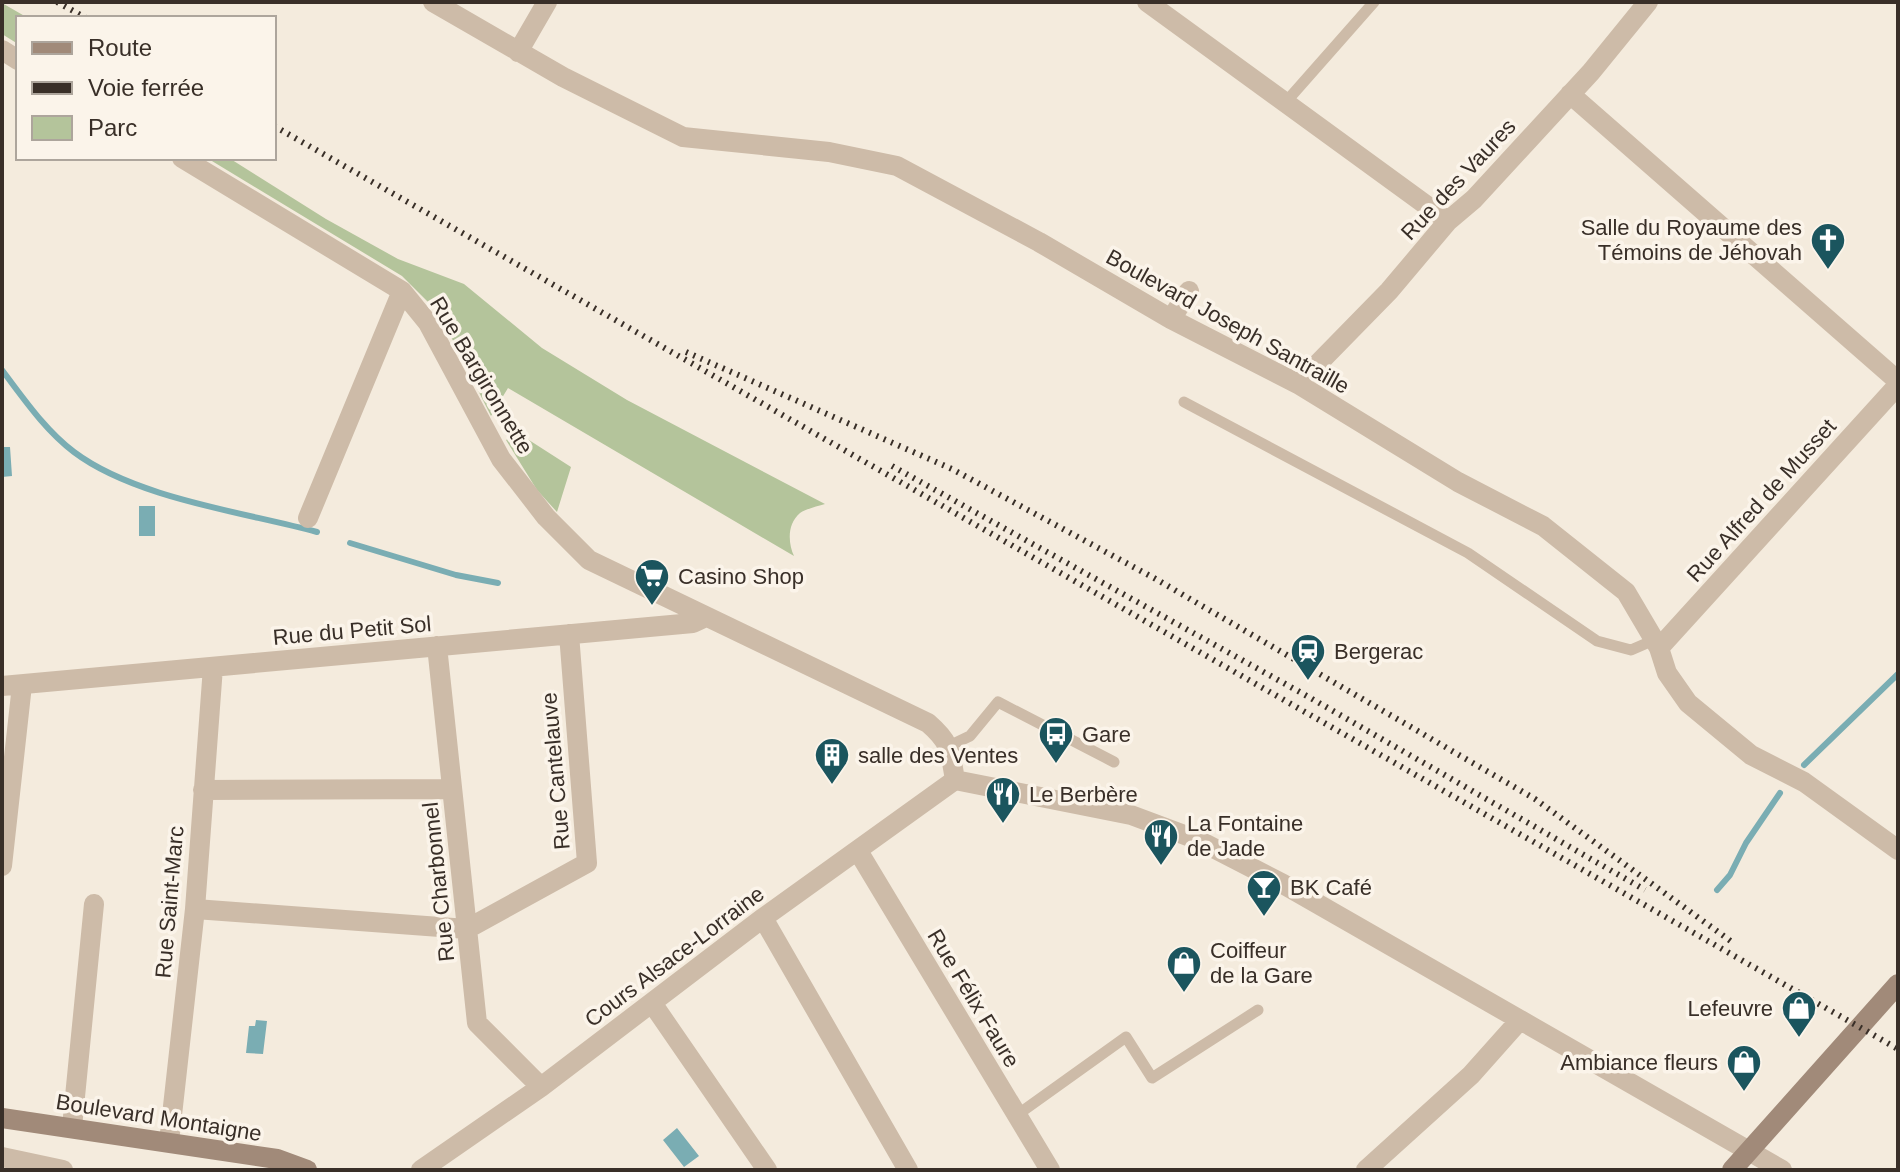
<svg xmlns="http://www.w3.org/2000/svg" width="1900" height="1172" viewBox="0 0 1900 1172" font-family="Helvetica,sans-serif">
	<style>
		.green { fill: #b4c49b }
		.water { fill: #7aadb3 }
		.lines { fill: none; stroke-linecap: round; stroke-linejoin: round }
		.stream { stroke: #7aadb3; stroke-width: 6 }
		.lane { stroke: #cdbba8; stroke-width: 11 }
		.street { stroke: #cdbba8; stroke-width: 20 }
		.secondary { stroke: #a18a79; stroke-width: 20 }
		.rail { stroke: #392f28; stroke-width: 6; stroke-dasharray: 2 6; stroke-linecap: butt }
		.labels { text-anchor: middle; stroke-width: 7; stroke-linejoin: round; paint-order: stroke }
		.street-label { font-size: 22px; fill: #392f28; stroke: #fbf4ea }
		.poi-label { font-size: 22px; fill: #392f28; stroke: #fbf4ea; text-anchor: start }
	</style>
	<rect width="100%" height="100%" fill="#f4ebdd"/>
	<path class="green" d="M2,3L28,18H18V44L2,34Z
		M207,158H229L326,219L398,259L464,284L542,348L627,400L825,504C818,506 806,509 800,513C787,524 788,543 794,556L508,388L491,416L439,313L402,276Z
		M518,433L571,467L557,512L537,490L506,440Z"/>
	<path class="water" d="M2,447H10L12,476L2,477Z
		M139,506H155V536H139Z
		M256,1020L267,1021L263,1054L246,1053L249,1026H255Z
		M677,1128L699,1156L684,1167L663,1140Z"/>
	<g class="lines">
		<path class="stream" d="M2,370C24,399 45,430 74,452C135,498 243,512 317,532
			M350,543L456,575L498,583
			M1804,765L1898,674
			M1717,890L1730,875L1746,843L1780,793"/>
		<path class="lane" d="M1285,103L1374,2
			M1184,402L1468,553L1597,641L1631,650L1654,640
			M949,746L970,736L998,702L1114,762
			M1017,1115L1126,1037L1152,1078L1258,1010"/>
		<path class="street" d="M433,2L563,77L683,137L829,152L897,166L1039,242L1171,319L1298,384L1458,482L1543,526L1626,592L1659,648L1667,673L1688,703L1751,755L1804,782L1898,850
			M1147,2L1448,221
			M2,50L18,60
			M518,52L547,2
			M1570,94L1898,381
			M182,158L402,291L428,323L501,459L546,517L589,560L928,723C951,743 950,751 955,780
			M1171,319L1189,291
			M1298,384L1389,291L1448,221L1474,199L1591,72L1648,2
			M308,518L402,291
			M437,646L477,1023L541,1087
			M1659,648L1898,385
			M2,686L693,623L706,617
			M955,780L1131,815L1198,840L1283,884L1782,1170
			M203,790L452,789
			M858,851L1050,1170
			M2,866L22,685
			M195,909L467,929L587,863L569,634
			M763,918L908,1170
			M652,1003L767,1170
			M72,1127L94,904
			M169,1142L195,909L213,667
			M2,1157L63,1170
			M421,1170L541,1087L763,918L955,780
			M1366,1170L1471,1075L1520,1020"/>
		<path class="secondary" d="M2,1118L277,1159L307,1170
			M1732,1170L1898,984"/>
		<path class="rail" d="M57,2L86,18
			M274,126L1898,1049
			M686,352L952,469L1154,578L1535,799L1732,942
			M892,466L1307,696L1645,890"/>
	</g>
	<defs>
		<g id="church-pin" transform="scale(1.8)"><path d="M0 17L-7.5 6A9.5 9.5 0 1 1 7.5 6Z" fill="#1b555e" stroke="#fbf4ea"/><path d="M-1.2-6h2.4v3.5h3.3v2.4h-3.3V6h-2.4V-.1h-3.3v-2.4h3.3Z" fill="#fff"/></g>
		<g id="supermarket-pin" transform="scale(1.8)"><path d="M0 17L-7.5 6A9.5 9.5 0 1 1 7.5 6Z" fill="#1b555e" stroke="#fbf4ea"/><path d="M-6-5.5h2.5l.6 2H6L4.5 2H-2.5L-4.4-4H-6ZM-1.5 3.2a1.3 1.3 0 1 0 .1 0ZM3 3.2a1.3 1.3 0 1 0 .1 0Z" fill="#fff"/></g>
		<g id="station-pin" transform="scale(1.8)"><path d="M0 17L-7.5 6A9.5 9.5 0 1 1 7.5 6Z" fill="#1b555e" stroke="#fbf4ea"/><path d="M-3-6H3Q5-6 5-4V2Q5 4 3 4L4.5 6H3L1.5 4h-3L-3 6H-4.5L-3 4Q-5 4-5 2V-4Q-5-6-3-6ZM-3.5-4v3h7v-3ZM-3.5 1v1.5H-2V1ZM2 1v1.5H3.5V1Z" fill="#fff"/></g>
		<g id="bus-pin" transform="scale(1.8)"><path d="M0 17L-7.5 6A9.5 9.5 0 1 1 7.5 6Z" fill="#1b555e" stroke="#fbf4ea"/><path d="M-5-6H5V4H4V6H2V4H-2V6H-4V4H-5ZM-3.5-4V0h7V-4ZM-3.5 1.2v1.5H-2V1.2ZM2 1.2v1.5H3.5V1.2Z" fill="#fff"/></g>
		<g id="building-pin" transform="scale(1.8)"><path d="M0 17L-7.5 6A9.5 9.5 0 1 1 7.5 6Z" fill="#1b555e" stroke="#fbf4ea"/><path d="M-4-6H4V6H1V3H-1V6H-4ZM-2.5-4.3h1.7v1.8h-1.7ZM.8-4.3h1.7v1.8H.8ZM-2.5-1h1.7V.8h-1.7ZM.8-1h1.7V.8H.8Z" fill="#fff"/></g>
		<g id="restaurant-pin" transform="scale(1.8)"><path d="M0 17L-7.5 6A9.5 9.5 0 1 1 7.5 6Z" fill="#1b555e" stroke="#fbf4ea"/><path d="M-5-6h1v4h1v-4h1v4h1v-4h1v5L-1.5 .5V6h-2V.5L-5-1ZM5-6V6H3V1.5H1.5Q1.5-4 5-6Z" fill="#fff"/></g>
		<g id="bar-pin" transform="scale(1.8)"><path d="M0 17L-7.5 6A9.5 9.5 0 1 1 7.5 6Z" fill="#1b555e" stroke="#fbf4ea"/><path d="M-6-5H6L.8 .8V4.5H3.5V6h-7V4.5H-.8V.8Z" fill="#fff"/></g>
		<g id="shop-pin" transform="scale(1.8)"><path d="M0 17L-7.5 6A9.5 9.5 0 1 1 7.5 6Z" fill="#1b555e" stroke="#fbf4ea"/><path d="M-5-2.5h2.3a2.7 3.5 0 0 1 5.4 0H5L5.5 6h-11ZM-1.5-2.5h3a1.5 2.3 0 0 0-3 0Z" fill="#fff"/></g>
	</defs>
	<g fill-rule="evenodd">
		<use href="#church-pin" x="1828" y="240"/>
		<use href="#supermarket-pin" x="652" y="576"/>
		<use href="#station-pin" x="1308" y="651"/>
		<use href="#bus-pin" x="1056" y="734"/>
		<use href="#building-pin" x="832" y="755"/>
		<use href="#restaurant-pin" x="1003" y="794"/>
		<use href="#restaurant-pin" x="1161" y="836"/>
		<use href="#bar-pin" x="1264" y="887"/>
		<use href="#shop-pin" x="1184" y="963"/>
		<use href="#shop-pin" x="1799" y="1008"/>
		<use href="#shop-pin" x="1744" y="1062"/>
	</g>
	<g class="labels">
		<g class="street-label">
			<text transform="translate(1458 179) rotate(-47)" y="8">Rue des Vaures</text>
			<text transform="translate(1228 321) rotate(29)" y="8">Boulevard Joseph Santraille</text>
			<text transform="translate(482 375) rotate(59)" y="8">Rue Bargironnette</text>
			<text transform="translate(1761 500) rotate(-48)" y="8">Rue Alfred de Musset</text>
			<text transform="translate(352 630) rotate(-5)" y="8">Rue du Petit Sol</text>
			<text transform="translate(555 771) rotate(-95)" y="8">Rue Cantelauve</text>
			<text transform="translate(438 882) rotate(-96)" y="8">Rue Charbonnel</text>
			<text transform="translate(169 902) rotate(-85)" y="8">Rue Saint-Marc</text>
			<text transform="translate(674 956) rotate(-37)" y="8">Cours Alsace-Lorraine</text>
			<text transform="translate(974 998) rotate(59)" y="8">Rue Félix Faure</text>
			<text transform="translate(159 1117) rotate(9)" y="8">Boulevard Montaigne</text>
		</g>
		<g class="poi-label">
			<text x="1802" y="235" text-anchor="end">Salle du Royaume des<tspan x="1802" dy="25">Témoins de Jéhovah</tspan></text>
			<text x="678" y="584">Casino Shop</text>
			<text x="1334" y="659">Bergerac</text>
			<text x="1082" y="742">Gare</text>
			<text x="858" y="763">salle des Ventes</text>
			<text x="1029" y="802">Le Berbère</text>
			<text x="1187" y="831">La Fontaine<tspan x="1187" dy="25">de Jade</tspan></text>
			<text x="1290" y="895">BK Café</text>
			<text x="1210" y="958">Coiffeur<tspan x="1210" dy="25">de la Gare</tspan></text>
			<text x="1773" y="1016" text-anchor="end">Lefeuvre</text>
			<text x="1718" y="1070" text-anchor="end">Ambiance fleurs</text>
		</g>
	</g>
	<rect width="1900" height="1172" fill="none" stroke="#392f28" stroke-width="8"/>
	<rect x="16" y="16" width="260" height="144" fill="#fbf4ea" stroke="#ada59c" stroke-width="2"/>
	<rect x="32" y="42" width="40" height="12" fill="#a18a79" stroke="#ada59c" stroke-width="2"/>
	<text x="88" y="56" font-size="24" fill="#392f28">Route</text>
	<rect x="32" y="82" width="40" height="12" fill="#392f28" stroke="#ada59c" stroke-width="2"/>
	<text x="88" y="96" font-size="24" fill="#392f28">Voie ferrée</text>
	<rect x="32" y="116" width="40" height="24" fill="#b4c49b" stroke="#ada59c" stroke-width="2"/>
	<text x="88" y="136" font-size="24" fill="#392f28">Parc</text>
</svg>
